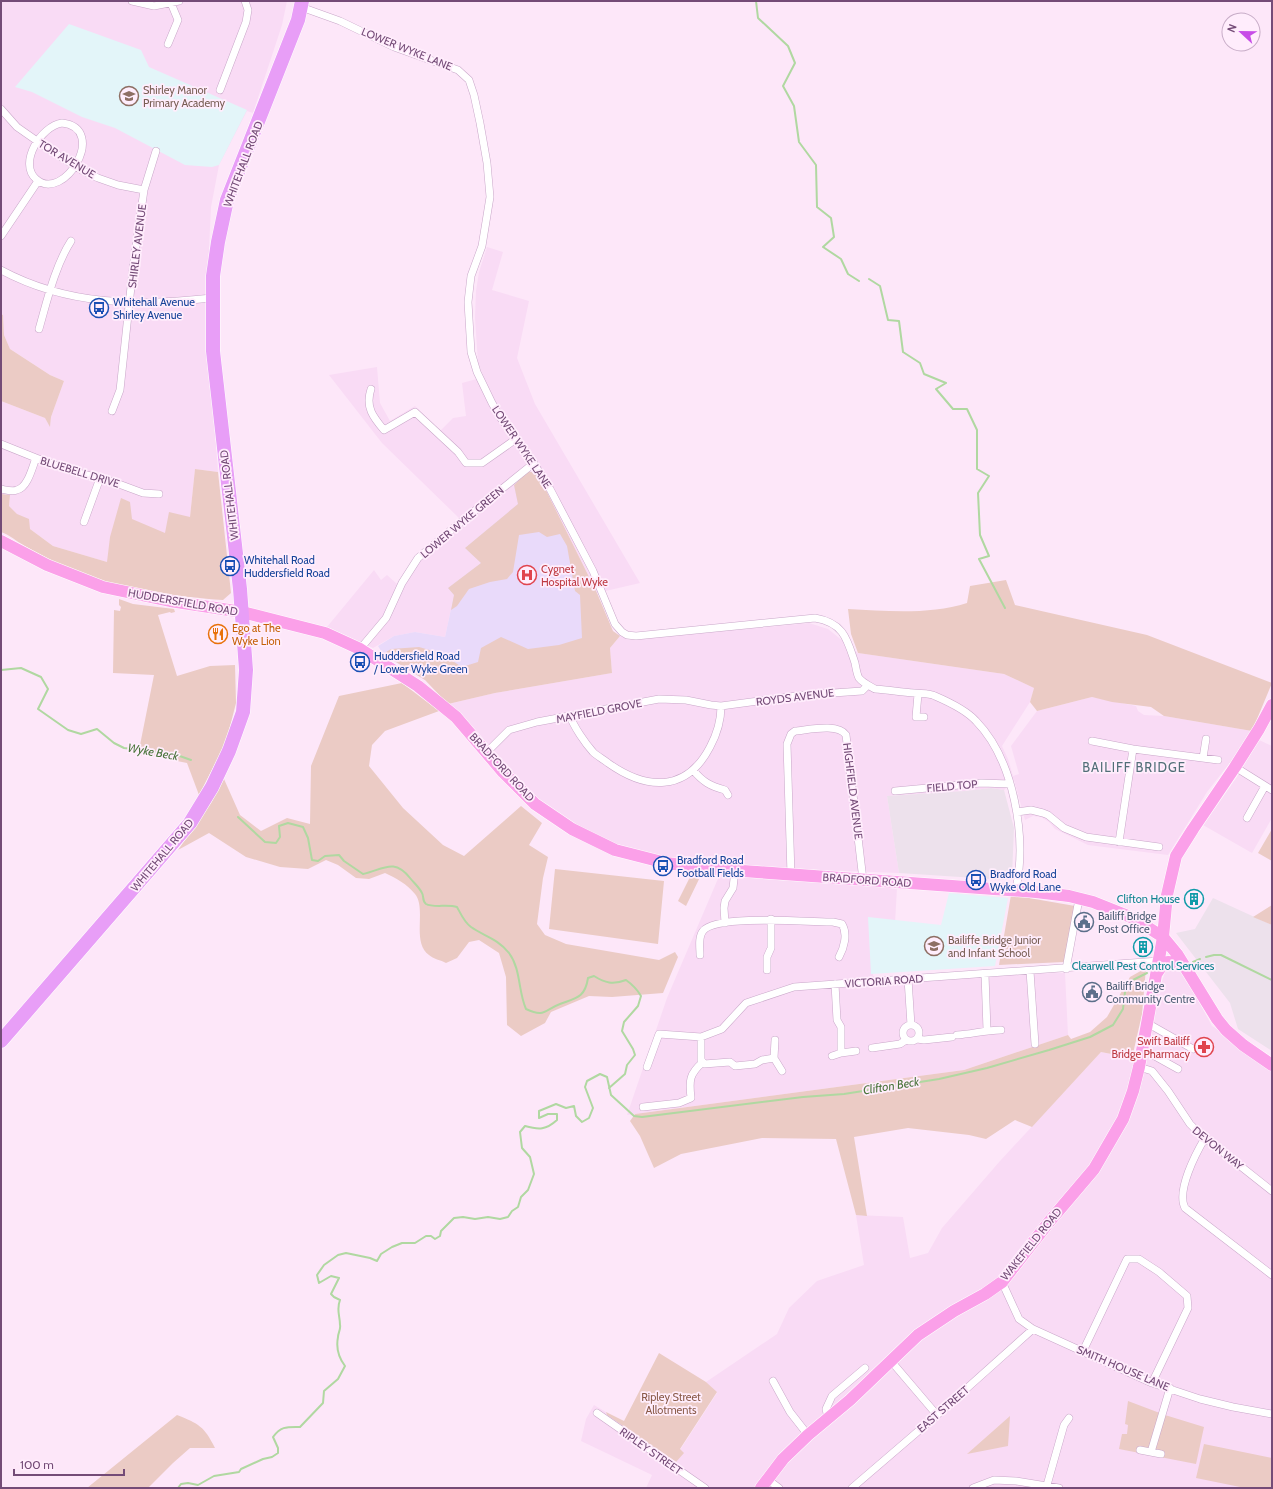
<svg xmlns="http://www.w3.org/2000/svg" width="1273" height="1489" viewBox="0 0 1273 1489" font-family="Cabin,sans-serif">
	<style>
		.residential { fill: #f9dbf5 }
		.industrial { fill: #ede1ec }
		.education { fill: #e3f5f9 }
		.medical { fill: #e9dafa }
		.green { fill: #ebcbc5 }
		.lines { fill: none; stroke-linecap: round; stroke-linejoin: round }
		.stream { stroke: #b0d8a1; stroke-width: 2 }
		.street-casing { stroke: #c9a7c9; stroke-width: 8 }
		.primary-casing { stroke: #fff; stroke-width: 13 }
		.highway-casing { stroke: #fff; stroke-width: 15 }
		.street { stroke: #fff; stroke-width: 7 }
		.primary { stroke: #fba0e9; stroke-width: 12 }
		.highway { stroke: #e89ef7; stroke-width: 14 }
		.labels { text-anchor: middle; stroke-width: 3.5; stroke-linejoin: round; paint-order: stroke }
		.street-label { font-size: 11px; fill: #744b77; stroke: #ffedfc }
		.education-label { font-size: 11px; fill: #785e54; stroke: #ffedfc; text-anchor: start }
		.transit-label { font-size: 11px; fill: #164399; stroke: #ffedfc; text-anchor: start }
		.health-label { font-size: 11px; fill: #be3a42; stroke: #ffedfc; text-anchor: start }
		.food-label { font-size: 11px; fill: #c56008; stroke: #ffedfc; text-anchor: start }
		.culture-label { font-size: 11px; fill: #0d838f; stroke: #ffedfc; text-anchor: end }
		.service-label { font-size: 11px; fill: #4e5e75; stroke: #ffedfc; text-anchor: start }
		.park-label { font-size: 11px; fill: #895a48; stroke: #ffedfc }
		.water-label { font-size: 12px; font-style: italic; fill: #4a743b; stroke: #ffedfc }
		.quarter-label { font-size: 13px; letter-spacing: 1px; fill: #526f78; stroke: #ffedfc }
	</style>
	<rect width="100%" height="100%" fill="#fde7f9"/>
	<path class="residential" d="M1,1H287L282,25L253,113L247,111L219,165L211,207L206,312L218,472L195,469L190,517L120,566L53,546L30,529L9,506L10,495L1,494V401L45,418L50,426L51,417L64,381L50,375L10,349L4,335L3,315L1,314Z
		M487,247L503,252L492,290L529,301L517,358L535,404L640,583L597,593L537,472L514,485L519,504L465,548L481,563L448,588L454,595L445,637L415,632L394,636L373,648L327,627L374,570L381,580L387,575L397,584L416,555L459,518L382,443L329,375L377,367L380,403L390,421L415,406L440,431L453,418L466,416L462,383L484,377L478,363L475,318L476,291L479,272Z
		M809,623L828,629L858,653L1004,674L1034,688L1030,702L1002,746L1008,759L1013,776L1019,774L1011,746L1037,711L1092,697L1136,706L1138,711L1144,715L1164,716L1252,731L1243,746L1207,792L1168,855L1088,845L1055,829L1049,822L1041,817L1033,816L1025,820L1014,780L1004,790L991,788L965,791L887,796L899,873L792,869L667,858L616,844L575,824L537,800L448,704L495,693L612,673L610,648L620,636L629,640Z
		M1259,740L1272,746V818L1252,853L1203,825L1237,777Z
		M720,874L897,888L895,923H872L873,976L1065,973L1068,1035L964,1070L627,1115L667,998Z
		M1180,967L1212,1026L1272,1063V1488H646L652,1475L581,1441L586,1419L594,1405L606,1412L607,1415L680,1450L717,1393L706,1382L777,1334L789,1308L817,1281L864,1265L856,1215L903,1217L910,1258L928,1253L942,1228L1000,1161L1101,1052L1137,1059L1165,972Z"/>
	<path class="industrial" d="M991,788L1004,790L1014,828L1012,876L1006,880L899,873L887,796L965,791Z
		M1213,898L1272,925V1051L1238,1029L1230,1003L1176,933L1195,929Z"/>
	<path class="education" d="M69,24L141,50L149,67L247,110L219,165L212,167L185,165L115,128L82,117L32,92L15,87Z
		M949,893L1008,898L995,966L871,974L868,917L941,925Z"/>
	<path class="medical" d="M527,472L597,593L609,647L425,680L383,654L378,646L394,636L415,632L445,637L454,595L448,588L481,563L465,548L518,504L514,485Z"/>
	<path class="green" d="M1,314L3,315L4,335L10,349L50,375L64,381L51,417L50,427L45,418L1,401Z
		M195,469L218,472L231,593L223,600C180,597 125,590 85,575C64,567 44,557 25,546C16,541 10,535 1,532V494L10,495L9,506L17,514L29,519L30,529L53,546L107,562L110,537L121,498L130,502L132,519L165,533L169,512L190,517Z
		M527,472H537L597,593L613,631L620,636L610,648L612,673L495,693L448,704L425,680L383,654L391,649L419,647L440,653L462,667L478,662L481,648L501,637L528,649L559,645L582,638L580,595L575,591L567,546L560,534L547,537L539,532L519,535L513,572L507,579L490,582L469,589L457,606L451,610L454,595L448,588L481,563L465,548L518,504L514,485Z
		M1006,580L1015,605L1147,635L1272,683L1252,731L1164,716L1151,707L1112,702L1092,697L1037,711L1030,702L1034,688L1004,674L858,653L851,634L848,609C886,611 930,615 967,603L970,586Z
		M119,599L133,604L174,609L175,612L171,613L170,612L158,615L177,676L210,666L235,665L236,703L226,742L199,795L187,763L157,757L138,755L154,675L113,673L114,610L120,611L121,607L119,605Z
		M402,683L439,711L385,731L372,745L369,766L403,808L443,845L464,856L521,806L542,823L529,845L548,857L543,878L537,924L545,935L566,944L659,960L675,952L678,957L663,993L612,997L589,996L551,1012L545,1023L521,1036L507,1025L506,977L499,953L479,940L469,942L457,958L446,963C441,960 433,959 429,955C411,942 427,909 415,894C407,884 396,878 385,873L369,879L356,878L338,865L326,860L308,869L280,867L246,857L209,833L178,850L211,803L224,779L240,815L261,831L287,818L310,824L311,766L339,696Z
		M1272,829V861L1258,853Z
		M555,869L664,881L658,944L549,929Z
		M693,871L702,873L686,906L678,901Z
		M1011,895L1075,906L1064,962L999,965Z
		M1272,905V925L1253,917Z
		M1146,968L1142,1014L1132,1058L1101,1052L1032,1127L1015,1120L986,1139L969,1135L908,1128L854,1137L867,1216L856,1215L836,1139L762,1138L681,1154L654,1168L640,1136L630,1121L635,1114L964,1070L1068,1035L1071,1039L1090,1032L1107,1017L1130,977Z
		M659,1353L706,1382L717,1392L680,1449L684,1453L676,1462L607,1415L606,1412L624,1421Z
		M1128,1401L1165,1415L1204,1427L1196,1464L1119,1449L1122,1434H1127L1128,1425L1125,1424Z
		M177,1415C199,1424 204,1426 215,1448H190L173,1463L148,1488H87Z
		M1010,1416L1008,1446L967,1454Z
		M1204,1444L1272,1458V1488H1245L1196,1478Z"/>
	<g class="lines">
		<path class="stream" d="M756,1L758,18L788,46L795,63L783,86L794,106L799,142L816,165L817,207L831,218L834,237L823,247L841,259L848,274L859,281
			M869,279L880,286L888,320L899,321L903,352L920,363L924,374L946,383L936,389L953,409H967L977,430V469L989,476L978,493L980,535L989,556L979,559L1005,608
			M1,670L21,668L41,677L48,689L38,709L68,730L81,734L97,729L114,743L124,748L174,754L191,760
			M238,817L265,842L276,843L280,837L279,826L288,823L303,827L308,838L312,860L318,861L325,856L339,855L344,861L363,874C384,869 394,858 410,878C414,883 419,887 422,893C424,896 422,901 426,904C433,908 448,904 457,907C461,914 464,922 471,927C484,936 498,939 509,953C521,969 518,991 526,1009C545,1018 544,1010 560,1004C576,998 585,998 588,978L594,976C605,983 613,985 626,980C633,985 637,989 641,996L638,1006L624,1022L622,1031L633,1049L635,1055L627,1065L625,1074L609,1088
			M1206,957L1214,955H1221L1272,980
			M1193,962L1200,959
			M178,1488L181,1484L188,1483L198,1485L214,1476L239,1472L241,1469L263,1459L272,1457L278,1453V1448L273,1437C281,1426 287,1427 300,1427L323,1403L324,1391L338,1379L345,1366C339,1358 336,1347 338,1337C338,1333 341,1329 340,1325C340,1315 336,1310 340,1300L334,1297L331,1294L339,1278L331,1276L319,1283L317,1275L324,1265L338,1255L346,1253L370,1258L377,1261L381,1254L392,1247L402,1243H415L426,1236H431L435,1239L440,1236L441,1231L454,1218L463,1217L475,1219L488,1217L500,1219L508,1217L512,1211L518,1207L521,1197L528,1190L534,1174L530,1157L522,1148L520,1132L525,1126C539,1130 546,1130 557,1120V1114H548L539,1118V1111L556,1104L566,1108L574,1106L576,1116L582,1122L589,1118L593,1108L585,1087L587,1081L600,1074L607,1077L611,1095L634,1116L642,1117L803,1097L844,1094L939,1079L987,1068L1049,1050L1090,1037L1113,1025L1123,1009L1125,992L1131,981L1147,973"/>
		<g class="street-casing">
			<path id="street" d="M132,1L154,6L179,1
				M301,7L340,21L394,47L458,70L469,80L474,95L480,123L487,163L490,197L482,246L471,276L468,302L471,352L477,372L492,403L500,417L531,459L550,489L593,571L615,624L622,632L627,635L636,636L815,618C844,623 847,639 855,663C856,668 857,675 859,678C863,683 870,686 875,689C888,690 901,692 914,693C921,694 929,693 935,696C949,702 966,710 976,721C1014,760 1027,837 1016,889
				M168,44L178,20L171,3
				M220,90L246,22L248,10L245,1
				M1,109L17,127L50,150L83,171L98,178L118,185L144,190
				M62,123C109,128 64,204 36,179C18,163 41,126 62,123Z
				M1,236L38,181
				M1,270C68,306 139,306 212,298
				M39,329C47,301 55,266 71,241
				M371,389C365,407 373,417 384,430L415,412L458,452L466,463H482L516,439
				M112,411L120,390L133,268L144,190L156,151
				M1,444L36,458L78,473L108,480L143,493L159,494
				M1,489C6,490 12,492 17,490C28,487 32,468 36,458
				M84,522L100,478
				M360,649L386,618L402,583L418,558L451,530L534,463
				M918,694L916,717H924
				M570,716C574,727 585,743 593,752C597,756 603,759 608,763C646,790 686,793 710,747C717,734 721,720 721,706
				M1092,741L1133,749L1218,760
				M487,752L509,730L537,722L659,699L686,700L711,705L721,706L804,695L862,691L868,685
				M1203,758L1206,739
				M1235,767L1272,790
				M693,770C703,782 710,786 725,790L728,795
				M895,791L981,783L1010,784
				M1017,812L1031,810L1043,813L1048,815L1064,828L1086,837L1159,847
				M1247,818L1265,786
				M1119,842L1133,749
				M791,875L787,744L791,734L795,731C808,730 838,723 846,735L863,880
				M725,923L724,908L725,901L733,888L735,870
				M700,955C700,948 698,937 703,931C715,914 811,922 833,922L842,924C848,934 844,948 839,957
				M1066,969L1079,899
				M767,970V957L771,948V919
				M1030,971L1035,1044
				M985,974L987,1030
				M908,979L911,1025
				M835,984L837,1020L841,1027V1053
				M1147,1023L1193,1049
				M903 1033a8 8 0 1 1 16 0a8 8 0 1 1-16 0Z
				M957,1035C972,1034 986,1030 1001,1030
				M701,1037V1061L704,1064L730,1062L735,1066L755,1064L762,1060L774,1058
				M917,1039L924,1040L952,1037
				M775,1040L774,1058L782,1071
				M872,1048L900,1044L906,1040
				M1142,1049L1178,1069
				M832,1056L841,1053L856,1051
				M647,1067L659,1034L701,1037L722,1029L746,1003L794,987L1159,961
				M1139,1067L1152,1071L1168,1091L1190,1124L1200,1134L1272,1191
				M643,1107L679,1103L691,1098C689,1081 689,1074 703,1062
				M1205,1138C1196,1153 1176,1191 1185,1208L1272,1275
				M1002,1282L1019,1319L1033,1329L1152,1383L1200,1399L1233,1407L1272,1414
				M1083,1351L1127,1259H1139L1159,1272L1187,1296L1188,1308L1152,1383
				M891,1361L937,1415
				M773,1381L790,1412L808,1435
				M597,1413L705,1488
				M828,1418L826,1409L832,1396L865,1368
				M1140,1450L1161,1454
				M1151,1452L1170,1388
				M767,1479L779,1488
				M1047,1485L1064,1425L1069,1418
				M852,1488L937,1415L1033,1329
				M973,1488L994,1480L1016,1481L1059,1488"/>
		</g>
		<g class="primary-casing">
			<path id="primary" d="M1,541L47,565L103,587L170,601L242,612L325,633L360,649L418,686L456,717L503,772L535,804L572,829L615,850L666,863L715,869L1036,892L1069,896L1093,902L1133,918L1163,937L1177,954L1217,1019L1226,1030L1243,1045L1272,1065
				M1157,973L1161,967L1168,962L1178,963L1185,967
				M761,1488L783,1459L808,1435L850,1400L918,1335L954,1311L985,1294L1002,1282L1049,1222L1094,1169L1123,1119L1133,1091L1139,1067L1163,937L1167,895L1176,856L1193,829L1235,767L1259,729L1272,705"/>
		</g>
		<g class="highway-casing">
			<path id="highway" d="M1,1041L190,823L212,787L229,751L243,712L246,670L240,589L213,351V276L218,242L227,200L298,20L302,1"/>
		</g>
		<use href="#street" class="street"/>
		<use href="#primary" class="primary"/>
		<use href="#highway" class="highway"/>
	</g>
	<defs>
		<g id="school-ring" transform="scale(1)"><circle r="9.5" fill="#ffedfc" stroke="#8d6e63" stroke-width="1.5"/><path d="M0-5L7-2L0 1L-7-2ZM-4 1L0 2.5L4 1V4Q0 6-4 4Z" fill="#8d6e63"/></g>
		<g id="bus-ring" transform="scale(1)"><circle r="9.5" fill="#ffedfc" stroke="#1a4fb4" stroke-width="1.5"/><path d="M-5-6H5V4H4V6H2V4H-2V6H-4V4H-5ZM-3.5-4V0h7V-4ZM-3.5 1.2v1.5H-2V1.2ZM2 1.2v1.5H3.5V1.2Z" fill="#1a4fb4"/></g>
		<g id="hospital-ring" transform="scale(1)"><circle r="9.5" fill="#ffedfc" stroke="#e0444e" stroke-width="1.5"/><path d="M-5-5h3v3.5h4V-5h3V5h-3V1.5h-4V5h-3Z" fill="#e0444e"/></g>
		<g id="restaurant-ring" transform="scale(1)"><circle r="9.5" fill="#ffedfc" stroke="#e8710a" stroke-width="1.5"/><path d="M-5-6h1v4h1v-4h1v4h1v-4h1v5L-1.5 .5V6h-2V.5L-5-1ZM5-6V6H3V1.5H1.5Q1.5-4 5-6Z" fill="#e8710a"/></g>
		<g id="building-ring" transform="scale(1)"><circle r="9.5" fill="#ffedfc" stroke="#0f9aa8" stroke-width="1.5"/><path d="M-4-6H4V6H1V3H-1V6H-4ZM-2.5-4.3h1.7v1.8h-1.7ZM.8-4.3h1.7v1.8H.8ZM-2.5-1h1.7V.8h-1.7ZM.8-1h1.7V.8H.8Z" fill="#0f9aa8"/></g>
		<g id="civic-ring" transform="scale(1)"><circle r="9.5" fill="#ffedfc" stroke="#5c6f8a" stroke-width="1.5"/><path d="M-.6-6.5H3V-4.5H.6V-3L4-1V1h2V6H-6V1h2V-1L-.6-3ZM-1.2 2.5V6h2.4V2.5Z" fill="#5c6f8a"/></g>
		<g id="pharmacy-ring" transform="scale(1)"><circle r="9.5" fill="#ffedfc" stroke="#e0444e" stroke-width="1.5"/><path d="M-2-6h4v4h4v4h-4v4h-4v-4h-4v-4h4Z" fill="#e0444e"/></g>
	</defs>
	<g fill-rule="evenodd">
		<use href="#school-ring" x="129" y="96"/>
		<use href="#bus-ring" x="99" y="308"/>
		<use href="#bus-ring" x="230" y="566"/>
		<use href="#hospital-ring" x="527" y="575"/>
		<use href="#restaurant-ring" x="218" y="634"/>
		<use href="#bus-ring" x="360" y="662"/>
		<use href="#bus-ring" x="663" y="866"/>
		<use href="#bus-ring" x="976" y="880"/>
		<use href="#building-ring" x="1194" y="899"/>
		<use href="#civic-ring" x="1084" y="922"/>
		<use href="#school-ring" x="934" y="946"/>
		<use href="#building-ring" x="1143" y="947"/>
		<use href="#civic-ring" x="1092" y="992"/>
		<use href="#pharmacy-ring" x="1204" y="1047"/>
	</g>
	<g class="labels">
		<g class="street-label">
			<text transform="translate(407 49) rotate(22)" y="4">LOWER WYKE LANE</text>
			<text transform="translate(67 159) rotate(31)" y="4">TOR AVENUE</text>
			<text transform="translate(243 164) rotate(-69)" y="4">WHITEHALL ROAD</text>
			<text transform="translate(137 246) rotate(-83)" y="4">SHIRLEY AVENUE</text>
			<text transform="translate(522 447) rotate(56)" y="4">LOWER WYKE LANE</text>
			<text transform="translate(80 472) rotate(17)" y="4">BLUEBELL DRIVE</text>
			<text transform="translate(229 495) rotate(-97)" y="4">WHITEHALL ROAD</text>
			<text transform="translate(462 522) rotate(-40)" y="4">LOWER WYKE GREEN</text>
			<text transform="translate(183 602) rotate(10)" y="4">HUDDERSFIELD ROAD</text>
			<text transform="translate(795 697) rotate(-7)" y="4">ROYDS AVENUE</text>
			<text transform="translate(599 711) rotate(-11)" y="4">MAYFIELD GROVE</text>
			<text transform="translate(502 767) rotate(47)" y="4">BRADFORD ROAD</text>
			<text transform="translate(952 786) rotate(-5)" y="4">FIELD TOP</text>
			<text transform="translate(853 791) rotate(83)" y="4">HIGHFIELD AVENUE</text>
			<text transform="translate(162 855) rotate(-50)" y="4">WHITEHALL ROAD</text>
			<text transform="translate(867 880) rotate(4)" y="4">BRADFORD ROAD</text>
			<text transform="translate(884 981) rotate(-4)" y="4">VICTORIA ROAD</text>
			<text transform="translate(1218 1148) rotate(39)" y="4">DEVON WAY</text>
			<text transform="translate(1031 1244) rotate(-51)" y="4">WAKEFIELD ROAD</text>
			<text transform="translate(1123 1368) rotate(23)" y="4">SMITH HOUSE LANE</text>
			<text transform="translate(943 1409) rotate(-41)" y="4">EAST STREET</text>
			<text transform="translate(651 1451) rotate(35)" y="4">RIPLEY STREET</text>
		</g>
		<g class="education-label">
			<text x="143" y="94">Shirley Manor<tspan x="143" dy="13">Primary Academy</tspan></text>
			<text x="948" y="944">Bailiffe Bridge Junior<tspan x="948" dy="13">and Infant School</tspan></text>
		</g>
		<g class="transit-label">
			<text x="113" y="306">Whitehall Avenue<tspan x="113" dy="13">Shirley Avenue</tspan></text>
			<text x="244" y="564">Whitehall Road<tspan x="244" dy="13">Huddersfield Road</tspan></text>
			<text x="374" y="660">Huddersfield Road<tspan x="374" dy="13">/ Lower Wyke Green</tspan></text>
			<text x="677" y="864">Bradford Road<tspan x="677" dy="13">Football Fields</tspan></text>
			<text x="990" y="878">Bradford Road<tspan x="990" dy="13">Wyke Old Lane</tspan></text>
		</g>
		<g class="health-label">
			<text x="541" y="573">Cygnet<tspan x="541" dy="13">Hospital Wyke</tspan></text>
			<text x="1190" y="1045" text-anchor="end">Swift Bailiff<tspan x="1190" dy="13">Bridge Pharmacy</tspan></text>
		</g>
		<g class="food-label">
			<text x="232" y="632">Ego at The<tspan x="232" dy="13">Wyke Lion</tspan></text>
		</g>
		<g class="culture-label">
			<text x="1180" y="903">Clifton House</text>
			<text x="1143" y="970" text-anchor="middle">Clearwell Pest Control Services</text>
		</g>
		<g class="service-label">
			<text x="1098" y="920">Bailiff Bridge<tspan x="1098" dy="13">Post Office</tspan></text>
			<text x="1106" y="990">Bailiff Bridge<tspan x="1106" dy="13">Community Centre</tspan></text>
		</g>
		<g class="park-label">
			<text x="671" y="1401">Ripley Street<tspan x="671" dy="13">Allotments</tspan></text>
		</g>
		<g class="water-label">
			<text transform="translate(153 752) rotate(10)" y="4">Wyke Beck</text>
			<text transform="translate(891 1086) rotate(-9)" y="4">Clifton Beck</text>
		</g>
		<g class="quarter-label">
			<text x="1134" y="772">BAILIFF BRIDGE</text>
		</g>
	</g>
	<rect width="1273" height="1489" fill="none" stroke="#744b77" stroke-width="4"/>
	<g transform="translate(1241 32) rotate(292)"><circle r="19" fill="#ffedfc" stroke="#c7acc7"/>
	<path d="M0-3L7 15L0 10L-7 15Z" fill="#c74ce7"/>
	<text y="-6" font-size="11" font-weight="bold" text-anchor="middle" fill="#744b77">N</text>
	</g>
	<path d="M14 1469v6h110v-6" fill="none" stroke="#744b77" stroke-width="2"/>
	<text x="20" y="1469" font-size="12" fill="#744b77" stroke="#ffedfc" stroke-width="3" paint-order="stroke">100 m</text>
</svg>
